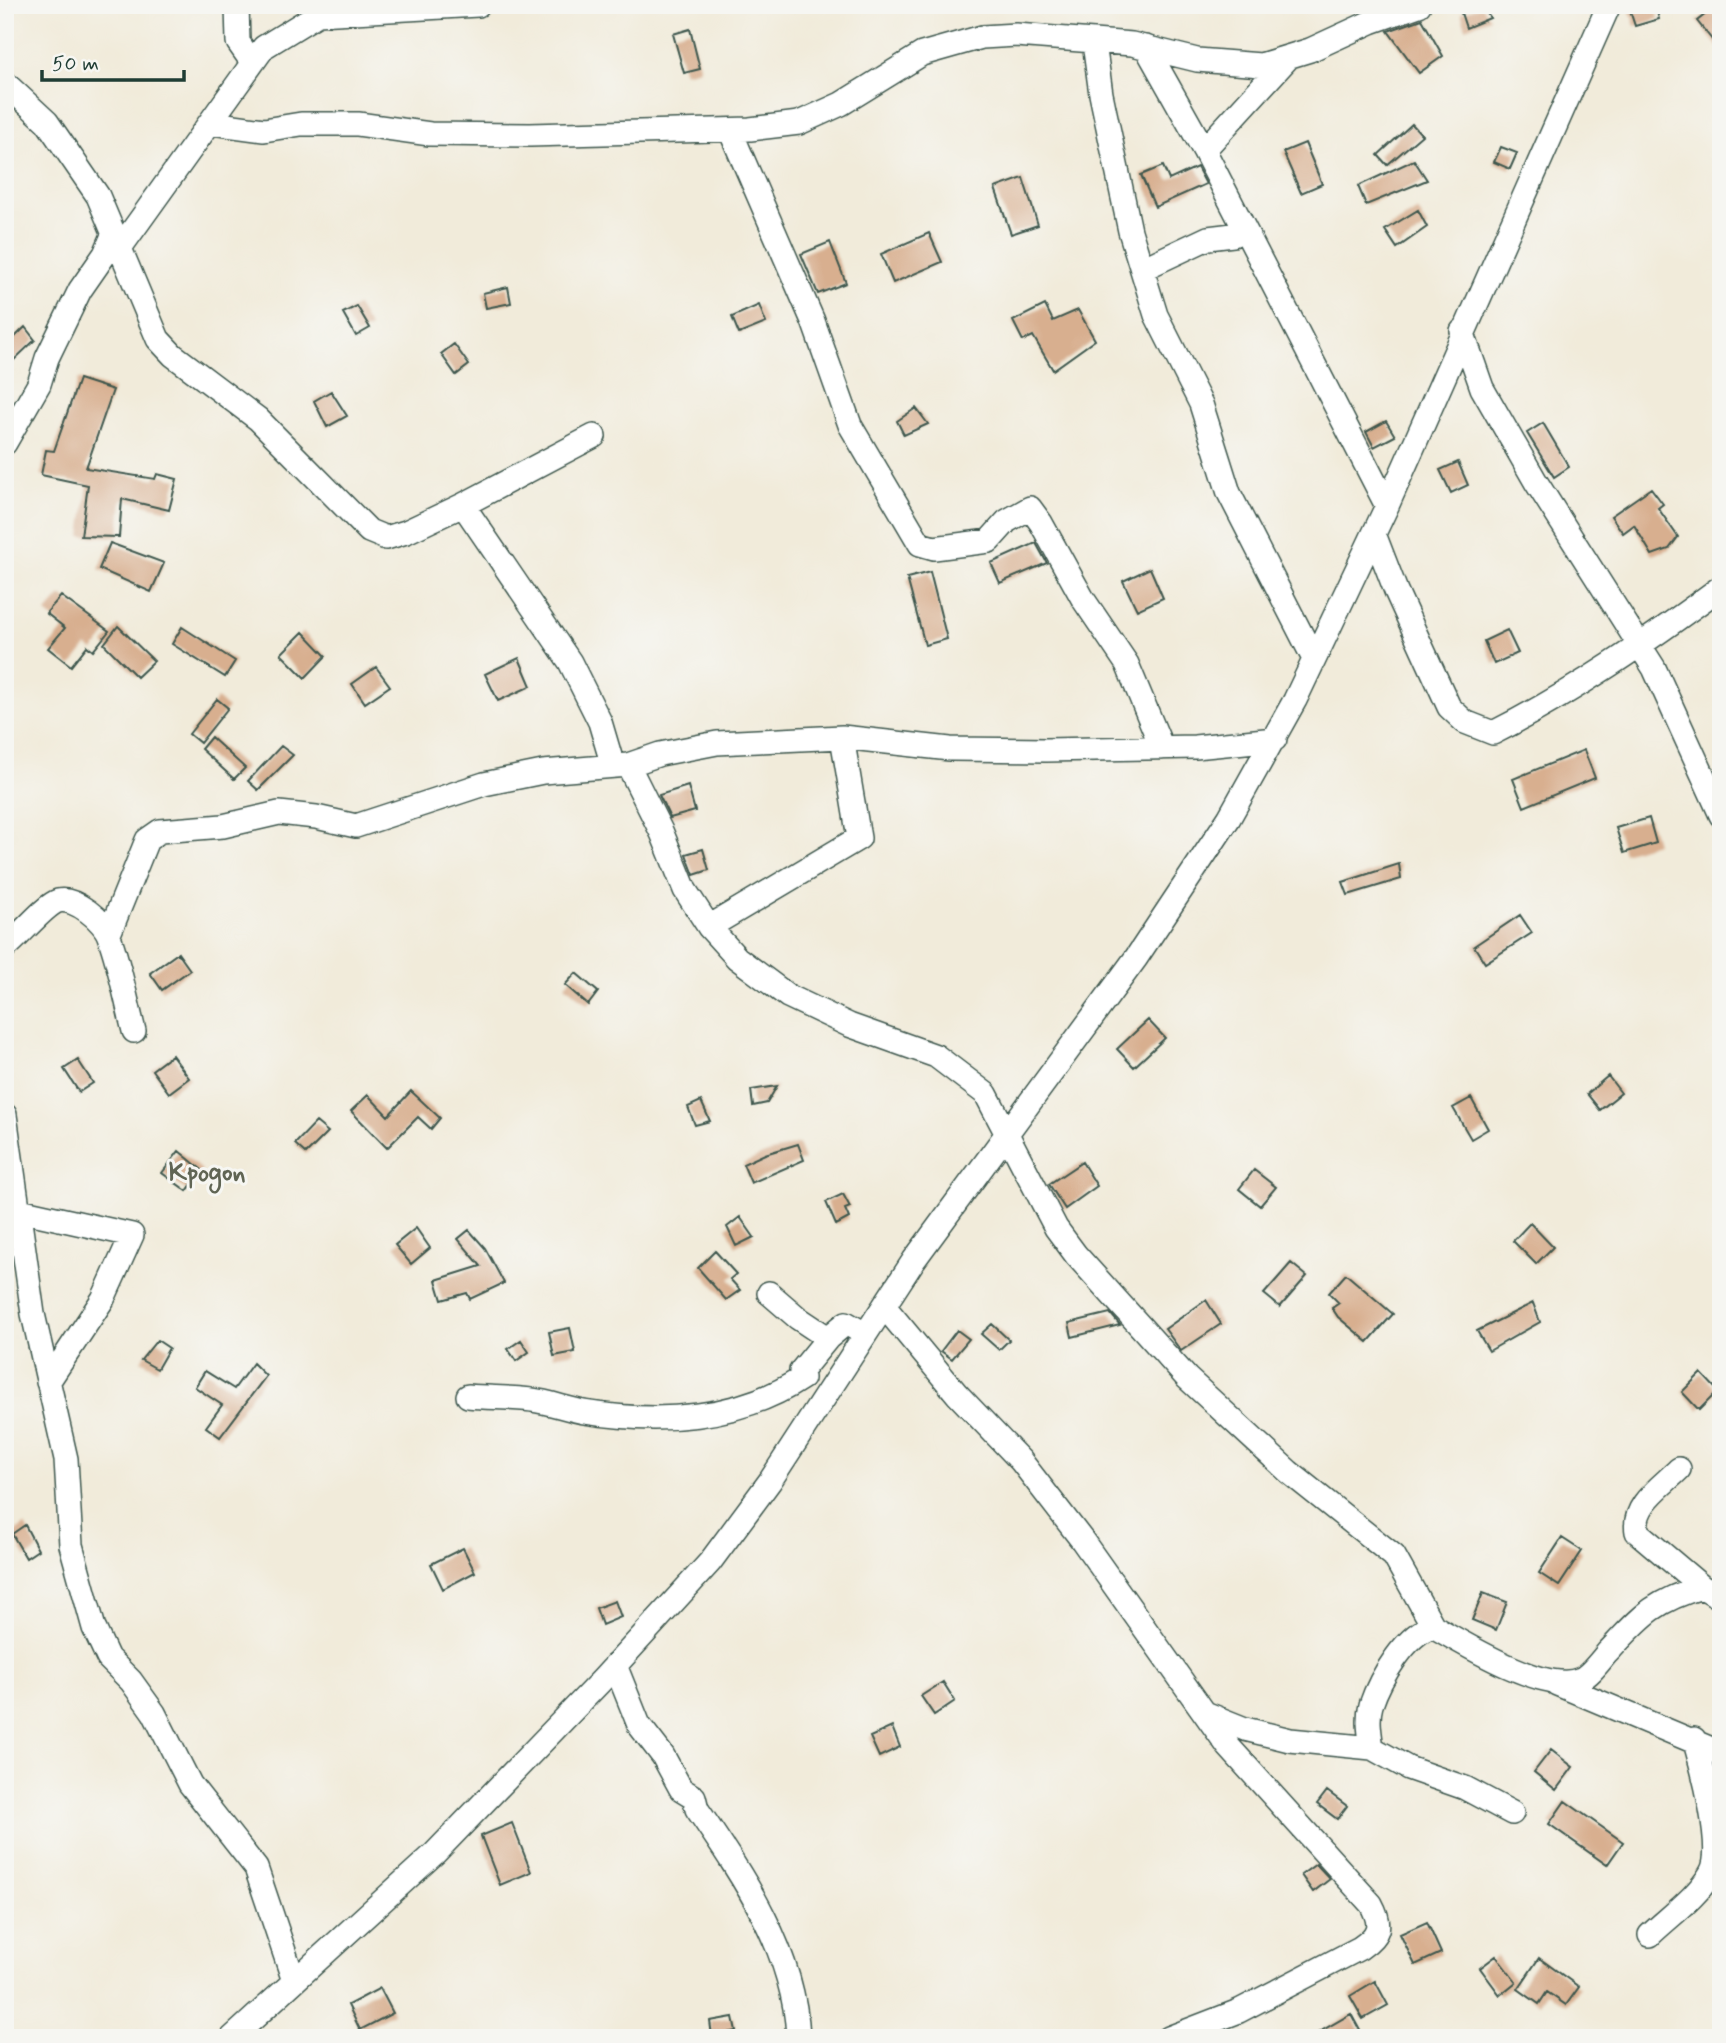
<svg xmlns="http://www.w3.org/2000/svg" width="1726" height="2043" viewBox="0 0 1726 2043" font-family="Mynerve,sans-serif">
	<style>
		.building { fill: #d8af8f }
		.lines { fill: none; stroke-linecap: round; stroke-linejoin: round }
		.minor-casing { stroke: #3e574d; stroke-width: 26 }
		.minor { stroke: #fff; stroke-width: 23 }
		.labels { text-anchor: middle; stroke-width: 6; stroke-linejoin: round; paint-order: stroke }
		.quarter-label { font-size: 26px; font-weight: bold; fill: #606554; stroke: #f6f6f2 }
	</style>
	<rect width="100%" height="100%" fill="#f6f6f2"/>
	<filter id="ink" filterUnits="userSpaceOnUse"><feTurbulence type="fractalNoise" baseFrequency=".0143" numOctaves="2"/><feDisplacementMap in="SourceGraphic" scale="14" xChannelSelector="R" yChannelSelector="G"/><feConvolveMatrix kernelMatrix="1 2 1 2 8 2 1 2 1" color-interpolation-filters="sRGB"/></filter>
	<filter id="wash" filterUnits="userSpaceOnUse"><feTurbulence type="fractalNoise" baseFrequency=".00686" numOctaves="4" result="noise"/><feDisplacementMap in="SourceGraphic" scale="28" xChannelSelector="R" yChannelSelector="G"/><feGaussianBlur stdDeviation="1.57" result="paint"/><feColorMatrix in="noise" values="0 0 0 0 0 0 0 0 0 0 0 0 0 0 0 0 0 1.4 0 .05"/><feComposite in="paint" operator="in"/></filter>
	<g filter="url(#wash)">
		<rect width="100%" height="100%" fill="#f1ebda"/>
		<g id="blocks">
			<path class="building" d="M1650,5H1655L1659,19L1635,26L1630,11Z
				M1482,6L1490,18L1466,28L1461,13Z
				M1711,10L1721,22V51L1697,21Z
				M1422,19L1443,56L1419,73L1388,31Z
				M690,29L700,69L684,73L673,34Z
				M1412,124L1422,135L1387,165L1378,155Z
				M1305,143L1322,184L1301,193L1283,152Z
				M1501,147L1517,153L1510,169L1494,162Z
				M1414,160L1427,180L1366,205L1358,186Z
				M1163,166L1169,180L1197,167L1206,184L1155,207L1141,175Z
				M1023,178L1038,225L1011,234L995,188Z
				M1418,210L1427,227L1397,248L1385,230Z
				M929,233L942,262L893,283L881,254Z
				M830,242L846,283L818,294L801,254Z
				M508,287L511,303L486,308L483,293Z
				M759,305L766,323L739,334L732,317Z
				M1045,305L1053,321L1078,310L1095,340L1053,370L1033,336L1023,341L1013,321Z
				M357,306L370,328L356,336L343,313Z
				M25,327L35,340L13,361L5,354V347Z
				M454,344L469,365L456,375L441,354Z
				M79,379L113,390L86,468L155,479L157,474L177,479L169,510L122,499L119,537L81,536L88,485L41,475L46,450L54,451Z
				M331,391L347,416L327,427L314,401Z
				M916,408L928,424L904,435L897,421Z
				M1386,421L1395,436L1374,447L1366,432Z
				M1543,423L1569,467L1554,477L1527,433Z
				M1458,462L1468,485L1451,493L1440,470Z
				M1651,488L1663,504L1658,508L1678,537L1669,549L1652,555L1634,525L1623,533L1611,516Z
				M110,543L164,563L151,592L99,569Z
				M1036,543L1047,563L1000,583L991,563Z
				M1150,568L1163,598L1137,610L1123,581Z
				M930,572L947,639L925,645L907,578Z
				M61,596L109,631L93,651L87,646L71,666L48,648L65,628L46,613Z
				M118,626L154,661L137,677L104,644Z
				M182,627L235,661L225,677L172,644Z
				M1507,630L1518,653L1494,664L1484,641Z
				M303,632L326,656L305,678L281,654Z
				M519,658L531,686L498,701L485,674Z
				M376,667L390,686L365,703L352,684Z
				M217,699L228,708L200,743L189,734Z
				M211,737L245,768L234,779L201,749Z
				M281,746L293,755L258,790L248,781Z
				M1584,750L1595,778L1524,807L1513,779Z
				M688,786L695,811L670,818L659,795Z
				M1649,818L1656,843L1624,853L1616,828Z
				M703,849L709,870L694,875L686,854Z
				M1399,864L1401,879L1348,895L1343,882Z
				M1520,915L1532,933L1485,963L1474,946Z
				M178,953L190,970L162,990L150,973Z
				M576,973L598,992L588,1005L565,985Z
				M1148,1020L1165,1038L1134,1067L1117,1049Z
				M172,1055L189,1078L169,1093L152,1070Z
				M78,1060L93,1083L79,1092L64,1069Z
				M1608,1076L1621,1093L1600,1110L1587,1094Z
				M777,1086L767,1103L753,1106L751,1090Z
				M411,1091L440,1118L431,1129L418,1117L387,1148L351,1111L368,1095L388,1116Z
				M1471,1098L1488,1129L1471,1139L1453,1108Z
				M701,1101L710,1121L695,1125L688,1107Z
				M316,1122L328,1132L306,1154L295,1144Z
				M798,1144L804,1160L751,1183L743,1164L765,1154Z
				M179,1151L202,1170L187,1191L162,1173Z
				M1082,1162L1097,1186L1065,1209L1049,1184Z
				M1254,1170L1276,1187L1260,1206L1239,1189Z
				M843,1194L850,1207L845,1209L849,1218L836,1225L826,1202Z
				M740,1217L754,1237L736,1246L727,1227Z
				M1530,1223L1553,1247L1536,1264L1513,1241Z
				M416,1228L430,1248L411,1264L395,1245Z
				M469,1230L485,1248L504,1283L470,1299L467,1293L442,1300L436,1280L481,1266L458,1239Z
				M715,1251L736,1274L730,1279L740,1290L726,1300L698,1268Z
				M1291,1263L1307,1276L1280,1307L1264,1294Z
				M1346,1274L1393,1314L1368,1342L1338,1317L1332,1308L1339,1303L1329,1293Z
				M1206,1300L1221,1324L1181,1351L1165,1329Z
				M1533,1303L1540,1322L1489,1351L1477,1331Z
				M1110,1313L1120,1325L1072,1337L1069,1323Z
				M992,1324L1009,1340L999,1350L981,1334Z
				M570,1328L575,1352L554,1356L549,1332Z
				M957,1330L969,1339L952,1359L941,1351Z
				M157,1340L169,1348L157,1369L141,1360Z
				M521,1340L529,1352L516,1361L508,1349Z
				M253,1363L266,1376L220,1437L206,1427L222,1405L195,1387L205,1371L234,1389Z
				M1701,1373L1718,1391L1699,1410L1682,1392Z
				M25,1525L38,1550L26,1558L12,1534Z
				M1562,1538L1582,1551L1559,1586L1539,1573Z
				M463,1548L475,1572L443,1589L431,1564Z
				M1483,1593L1507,1602L1496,1630L1472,1620Z
				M615,1601L621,1617L602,1625L596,1608Z
				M943,1682L955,1701L934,1715L921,1696Z
				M892,1727L900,1747L879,1757L870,1737Z
				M1551,1750L1573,1767L1556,1790L1534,1772Z
				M1327,1791L1347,1806L1337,1819L1317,1804Z
				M1565,1801L1623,1842L1607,1865L1549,1824Z
				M512,1823L531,1872L500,1885L481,1836Z
				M1316,1864L1330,1879L1313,1892L1301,1875Z
				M1427,1922L1441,1953L1415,1965L1400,1934Z
				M1496,1956L1516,1982L1500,1995L1480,1968Z
				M1539,1958L1579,1987L1566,2005L1547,1992L1539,2004L1518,1989Z
				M1375,1981L1388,2005L1363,2019L1350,1996Z
				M380,1988L393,2013L360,2030L348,2005Z
				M1351,2014L1364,2038H1309Z
				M733,2017L736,2031L712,2036L710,2021Z"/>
		</g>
	</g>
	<g filter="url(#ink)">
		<use href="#blocks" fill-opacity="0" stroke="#3e574d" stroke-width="2"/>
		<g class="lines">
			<g class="minor-casing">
				<path id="minor" d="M237,5L238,42L252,62
					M1094,43L1101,94L1130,231L1156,315L1201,404L1229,493L1314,659
					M1146,47L1204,150L1387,506
					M5,83L47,122L98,196L158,339L173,355L258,419L369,531L386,538L406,532L463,505
					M212,123L264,130L301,124H358L430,134L530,135L750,129L799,123L841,104L922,54L982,37L1016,35L1132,44L1197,60L1261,65L1310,50L1371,22L1419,5
					M730,130L813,321L850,425L920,544L934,548L989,541L1007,521L1030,508L1041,523L1083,599L1127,664L1162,748
					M1204,150L1288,58
					M120,248L264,47L318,14L478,5
					M1142,269L1208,238L1233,235L1243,228
					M1462,331L1482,388L1536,482L1654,668L1721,815
					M594,436L463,505L570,662L600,722L613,766
					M5,443L39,384L47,358L80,290L105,254L114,233
					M1374,534L1396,591L1449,707L1465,722L1493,733C1574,692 1648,641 1721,587
					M628,765L662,833L685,890L709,927L737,958L788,996L849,1025L936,1056L986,1094L1056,1228L1076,1255L1187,1378L1289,1472L1394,1556L1433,1626
					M709,927L859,838L842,737
					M109,934L147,840L160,831L223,826L279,813L316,817L356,826L484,784L543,772L628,765L660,754L717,743L842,737L950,749L1046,750L1195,747L1275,739
					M5,948C18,938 45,905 58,901C75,897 104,921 109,936C120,966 126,1000 134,1031
					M5,1115L33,1314L66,1459L71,1545L94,1628L108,1658L131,1681L154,1713L190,1784L256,1868L293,1978
					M19,1210L132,1235L103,1299L48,1382
					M769,1293L798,1318L828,1338L846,1323L865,1334
					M884,1306L957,1394L1021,1461L1082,1540L1228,1746L1371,1904C1383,1926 1379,1935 1360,1948L1239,2011L1169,2038
					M468,1396C489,1398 511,1397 532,1400C549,1402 567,1409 584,1412C658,1424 739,1420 802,1378L801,1371L828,1338
					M1679,1469C1661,1487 1632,1505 1637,1532L1702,1587
					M615,1665L639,1725L663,1756L681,1789L694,1797L697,1809C744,1878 794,1951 798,2036
					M1557,1684L1721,1753
					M1205,1713L1245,1729L1290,1740L1372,1748L1408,1768L1465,1788L1512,1813
					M1372,1748C1370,1734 1367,1719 1371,1705C1380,1678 1406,1634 1433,1626C1464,1644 1547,1695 1581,1679C1590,1675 1600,1661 1607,1653C1641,1617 1653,1601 1702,1587L1721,1598
					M1650,1935C1670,1916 1698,1896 1711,1873C1725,1849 1702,1766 1694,1739
					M232,2038L435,1853L602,1680L710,1562L770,1481L914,1260L1136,958L1229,818L1295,700L1387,506L1609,5"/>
			</g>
			<use href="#minor" class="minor"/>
		</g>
	</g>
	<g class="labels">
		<g class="quarter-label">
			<text x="207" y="1181">Kpogon</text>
		</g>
	</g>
	<rect width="1726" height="2043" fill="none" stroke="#f6f6f2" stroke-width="28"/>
	<path d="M42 70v10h142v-10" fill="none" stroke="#1f3d34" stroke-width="3.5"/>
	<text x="52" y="70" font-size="21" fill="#1f3d34" stroke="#f6f6f2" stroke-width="5" paint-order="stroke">50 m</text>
</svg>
